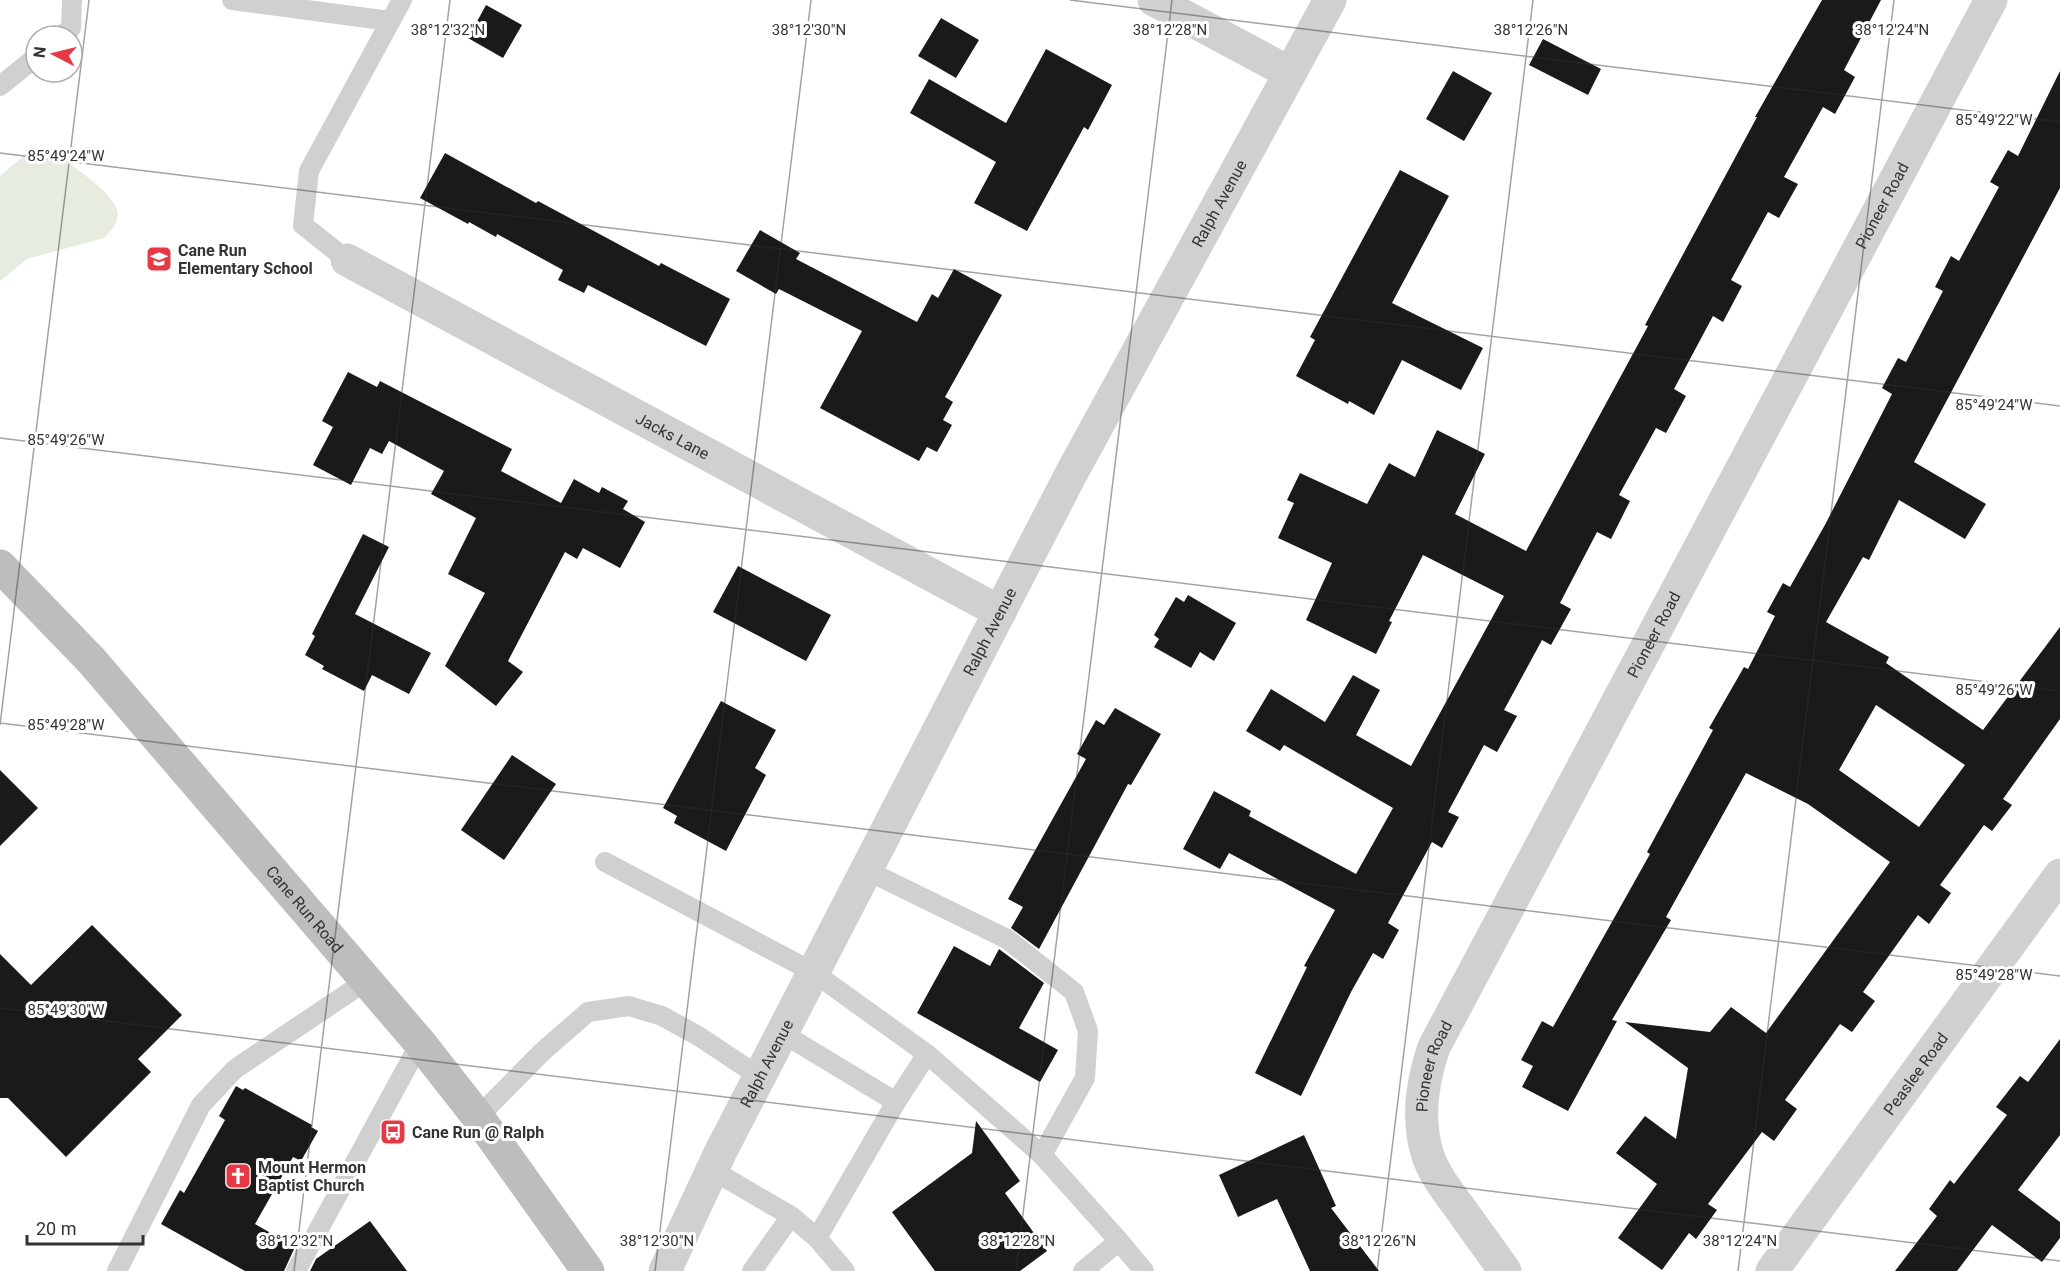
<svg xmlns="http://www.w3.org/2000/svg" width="2060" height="1271" viewBox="0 0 2060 1271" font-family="Roboto,sans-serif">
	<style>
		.green { fill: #e6ecdf }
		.building { fill: #1a1a1a; fill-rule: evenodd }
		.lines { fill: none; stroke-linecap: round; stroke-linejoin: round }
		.service { stroke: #d0d0d0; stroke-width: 20 }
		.minor { stroke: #d0d0d0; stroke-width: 33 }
		.tertiary { stroke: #d0d0d0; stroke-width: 33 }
		.secondary { stroke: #bdbdbd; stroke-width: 33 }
		.ticks { fill: none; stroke: #333; stroke-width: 1.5; stroke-opacity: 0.45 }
		.labels { text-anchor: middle; stroke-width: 6; stroke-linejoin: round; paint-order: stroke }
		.street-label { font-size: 16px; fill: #333; stroke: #fff }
		.poi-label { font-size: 16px; font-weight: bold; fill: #333; stroke: #fff; text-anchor: start }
		.ticks-label { font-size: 15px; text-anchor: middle; fill: #333; stroke: #fff; stroke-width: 6; stroke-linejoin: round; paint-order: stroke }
	</style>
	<rect width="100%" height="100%" fill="#fff"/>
	<path class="green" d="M41,147C60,156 112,190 117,210C120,222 111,231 104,238L27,259L0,281V176L32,149Z"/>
	<path class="building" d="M1822,0H1881L1844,70L1855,77L1835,114L1823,107L1784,177L1798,184L1779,218L1768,212L1731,280L1742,286L1723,322L1713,316L1674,389L1686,396L1666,433L1656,428L1619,495L1630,501L1611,539L1597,532L1560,603L1571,609L1551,645L1542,640L1504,710L1517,716L1497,752L1484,745L1448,812L1459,817L1442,848L1432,842L1388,923L1399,930L1383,959L1373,953L1351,992L1301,1096L1255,1073L1307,967L1304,966L1335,910L1229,853L1220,869L1183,849L1214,791L1251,811L1249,816L1356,874L1393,808L1284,745L1280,751L1246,731L1271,689L1325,722L1353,675L1380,690L1356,735L1411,766L1504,596L1423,555L1389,621L1392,622L1376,654L1306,620L1332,563L1278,538L1294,503L1287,500L1300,473L1367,504L1389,463L1415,477L1437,430L1485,454L1455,514L1526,551L1648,326L1645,325L1757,117H1755Z
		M486,5L522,25L503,58L468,38Z
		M941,18L979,40L956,78L918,56Z
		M1543,39L1601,69L1588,95L1529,65Z
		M1046,49L1112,85L1088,130L1084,127L1027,231L974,203L996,162L910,113L929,79L1006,123Z
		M1453,71L1492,93L1464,141L1426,119Z
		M2060,71V188L1914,462L1986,504L1965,539L1899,500L1869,560L1863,557L1826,622L1889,657L1886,663L1983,730L2060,627V719L2003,799L2012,805L1992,831L1984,825L1940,885L1951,893L1929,924L1918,915L1863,992L1875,1001L1852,1032L1840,1024L1785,1100L1797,1109L1774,1141L1762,1132L1708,1204L1717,1210L1696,1239L1689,1233L1662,1270L1618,1238L1657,1184L1616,1153L1645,1116L1676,1139L1688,1068L1625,1022L1710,1032L1731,1007L1766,1033L1890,862L1808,804L1746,773L1666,917L1671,920L1612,1020L1617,1021L1568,1111L1522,1087L1533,1066L1521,1060L1542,1021L1553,1027L1650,854L1647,852L1713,730L1709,728L1744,667L1748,669L1775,616L1767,612L1783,583L1790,587L1826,523L1892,394L1882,388L1898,358L1906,362L1943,291L1935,287L1951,256L1959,261L1999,187L1990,182L2008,150L2018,156ZM1876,705L1965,765L1919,827L1839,770Z
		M445,153L536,203L538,201L659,266L661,263L730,299L706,346L588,285L584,293L558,280L563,270L497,234L496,237L469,222L468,224L420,198Z
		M1400,170L1449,196L1392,303L1483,348L1461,390L1402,360L1374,415L1349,401L1348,404L1296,376L1315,340L1310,337Z
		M760,230L800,253L796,259L917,322L932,294L938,298L954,269L1002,295L945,397L953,402L943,420L952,425L937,452L927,447L919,461L820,408L862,331L779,289L776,294L736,271Z
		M348,372L377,387L380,381L512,449L501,471L561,503L574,479L599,493L602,487L628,501L623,509L645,522L620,568L583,548L577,559L565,552L508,661L523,672L496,706L445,666L485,593L448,574L476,518L431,494L444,471L389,441L382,454L370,448L351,485L313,465L333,427L322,421Z
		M363,534L389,547L355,614L431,653L409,694L372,675L364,691L322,669L324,666L305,655L315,636L312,634Z
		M738,566L831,615L806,661L713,612Z
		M1188,595L1236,623L1214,661L1200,652L1191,668L1154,647L1159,639L1154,635L1176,597L1184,602Z
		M721,701L776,730L755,768L766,775L726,851L674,823L677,816L663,808Z
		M1115,708L1161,734L1131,785L1128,784L1039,949L1011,928L1023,907L1008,899L1086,759L1077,754L1096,720L1104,725Z
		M512,755L556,784L504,860L461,830Z
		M0,770L38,808L0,846Z
		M92,925L182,1015L138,1059L151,1072L66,1157L8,1098H0V954L31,985Z
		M954,946L990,966L999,949L1044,983L1019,1028L1058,1050L1040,1082L917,1013Z
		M2060,1039V1135L2018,1190L2060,1222V1238L2042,1262L1992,1225L1957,1271H1895L1937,1216L1929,1209L1950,1180L1954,1184L2007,1115L1996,1107L2020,1076L2028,1082Z
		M236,1086L243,1090L245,1088L312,1125L311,1127L318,1131L301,1161L293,1157L255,1224L295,1247L284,1271H245L161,1224L180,1190L184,1193L225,1120L219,1116Z
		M976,1121L1020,1181L1005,1193L1047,1251L1020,1271H935L892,1212L972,1153Z
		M1304,1135L1336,1206L1331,1208L1379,1271H1310L1277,1199L1238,1217L1219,1175Z
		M370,1221L407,1271H310L316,1259Z"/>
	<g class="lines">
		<path class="service" d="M232,0L390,21
			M61,36L71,28L72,0
			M0,86L36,57
			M347,260L303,225L309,171L402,0
			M605,862L813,972L927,1054
			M866,870L1007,939L1074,992L1088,1031L1085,1078L1042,1155
			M782,1033L896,1102
			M478,1117L542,1052L588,1012L629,1006L662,1016L700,1037L760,1077
			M712,1170L791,1216L817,1238
			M1119,1241L1144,1271
			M117,1271L201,1105L235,1069L366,981
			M296,1271L420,1043
			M752,1271L791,1216
			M845,1271L817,1238L896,1102L927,1054L1042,1155L1119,1241L1083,1271"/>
		<g class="minor">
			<path d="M1154,0L1290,73"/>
			<path id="s1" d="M347,260L1000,612"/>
			<path id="s2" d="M1505,1271C1491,1251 1476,1231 1462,1211C1449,1193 1435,1176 1428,1156C1416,1119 1422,1082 1434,1047L1991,0"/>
			<path id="s3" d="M1772,1271L2060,875"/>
		</g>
		<path class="tertiary" id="s4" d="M665,1271L720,1153L1071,474L1330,0"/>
		<path class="secondary" id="s5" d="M0,566L91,660L420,1043L478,1117L588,1271"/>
	</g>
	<path class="ticks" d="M1070,0L2060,122M0,153L2060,406M0,438L2060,691M0,723L2060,976M0,725L89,0M0,1008L2060,1261M294,1271L450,0M655,1271L811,0M1016,1271L1172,0M1377,1271L1533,0M1738,1271L1894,0"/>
	<defs>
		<g id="school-square" transform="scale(1.35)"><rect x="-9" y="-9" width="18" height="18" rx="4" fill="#e63946" stroke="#fff"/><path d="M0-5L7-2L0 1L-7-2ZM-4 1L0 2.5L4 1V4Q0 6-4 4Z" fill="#fff"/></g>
		<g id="bus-square" transform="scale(1.35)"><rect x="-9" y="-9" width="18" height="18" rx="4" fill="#e63946" stroke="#fff"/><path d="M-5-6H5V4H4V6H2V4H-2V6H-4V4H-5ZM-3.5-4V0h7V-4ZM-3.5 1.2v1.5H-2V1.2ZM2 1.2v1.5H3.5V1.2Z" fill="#fff"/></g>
		<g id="church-square" transform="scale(1.35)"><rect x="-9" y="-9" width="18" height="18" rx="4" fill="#e63946" stroke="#fff"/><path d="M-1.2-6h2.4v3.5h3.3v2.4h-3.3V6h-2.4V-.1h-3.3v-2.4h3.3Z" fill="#fff"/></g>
	</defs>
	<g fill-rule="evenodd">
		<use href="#school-square" x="159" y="259"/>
		<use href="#bus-square" x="393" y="1132"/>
		<use href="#church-square" x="238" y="1176"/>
	</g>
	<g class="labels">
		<g class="street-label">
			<text dy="6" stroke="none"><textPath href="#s4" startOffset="1203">Ralph Avenue</textPath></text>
			<text dy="6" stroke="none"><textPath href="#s2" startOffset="1203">Pioneer Road</textPath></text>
			<text dy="6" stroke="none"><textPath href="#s1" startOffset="370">Jacks Lane</textPath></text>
			<text dy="6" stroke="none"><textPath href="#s4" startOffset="717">Ralph Avenue</textPath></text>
			<text dy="6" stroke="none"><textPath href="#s2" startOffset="717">Pioneer Road</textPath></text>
			<text dy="6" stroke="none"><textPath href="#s5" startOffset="459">Cane Run Road</textPath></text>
			<text dy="6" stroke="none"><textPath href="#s4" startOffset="231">Ralph Avenue</textPath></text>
			<text dy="6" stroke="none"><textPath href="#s2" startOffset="231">Pioneer Road</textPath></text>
			<text dy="6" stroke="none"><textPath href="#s3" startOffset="244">Peaslee Road</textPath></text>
		</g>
		<g class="poi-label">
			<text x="178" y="256">Cane Run<tspan x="178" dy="18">Elementary School</tspan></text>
			<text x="412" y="1138">Cane Run @ Ralph</text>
			<text x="258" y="1173">Mount Hermon<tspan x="258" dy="18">Baptist Church</tspan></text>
		</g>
	</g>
	<g class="ticks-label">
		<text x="448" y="35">38°12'32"N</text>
		<text x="809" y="35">38°12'30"N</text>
		<text x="1170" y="35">38°12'28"N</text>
		<text x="1531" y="35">38°12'26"N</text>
		<text x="1892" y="35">38°12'24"N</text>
		<text x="1994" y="125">85°49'22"W</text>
		<text x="66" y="161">85°49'24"W</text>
		<text x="1994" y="410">85°49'24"W</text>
		<text x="66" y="445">85°49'26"W</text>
		<text x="1994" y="695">85°49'26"W</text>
		<text x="66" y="730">85°49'28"W</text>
		<text x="1994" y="980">85°49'28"W</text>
		<text x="66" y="1015">85°49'30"W</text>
		<text x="296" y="1246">38°12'32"N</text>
		<text x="657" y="1246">38°12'30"N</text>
		<text x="1018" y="1246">38°12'28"N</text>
		<text x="1379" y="1246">38°12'26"N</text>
		<text x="1740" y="1246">38°12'24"N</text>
	</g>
	<g transform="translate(54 54) rotate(277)"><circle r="28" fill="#ffffff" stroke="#adadad" stroke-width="1.5"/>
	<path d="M0-4.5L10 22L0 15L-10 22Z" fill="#e63946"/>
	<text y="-9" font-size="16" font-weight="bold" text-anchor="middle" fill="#333333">N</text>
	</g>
	<path d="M27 1235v9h116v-9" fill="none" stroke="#333333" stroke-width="3"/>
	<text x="36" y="1235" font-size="18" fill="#333333" stroke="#ffffff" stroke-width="4.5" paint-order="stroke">20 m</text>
</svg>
